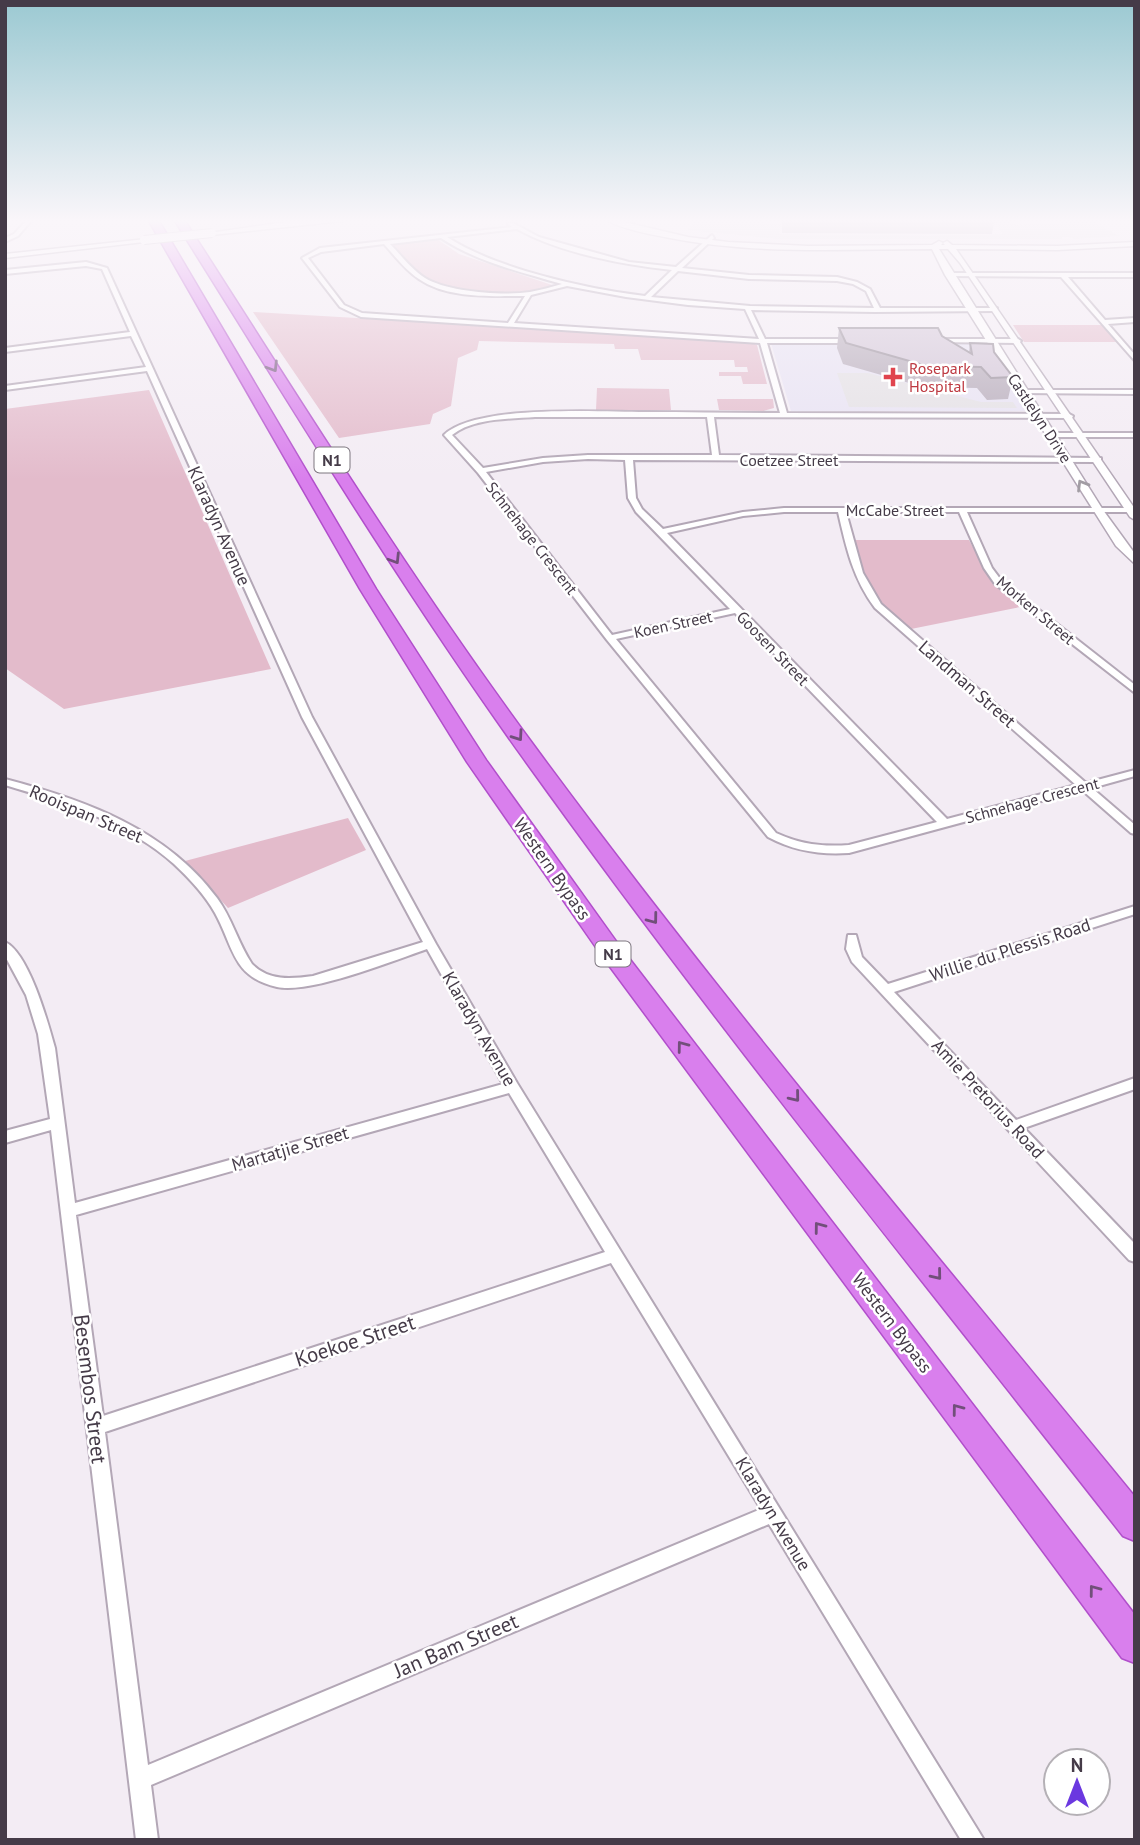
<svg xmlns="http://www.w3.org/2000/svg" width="1140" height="1845" viewBox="0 0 1140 1845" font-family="'PT Sans',sans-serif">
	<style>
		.medical { fill: #e7e2f3 }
		.green { fill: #e3bbcb }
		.parking { fill: #e3e0e4 }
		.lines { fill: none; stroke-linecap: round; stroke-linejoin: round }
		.minor-casing { stroke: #b3a7b6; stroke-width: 4 }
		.tertiary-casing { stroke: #b3a7b6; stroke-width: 3 }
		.motorway-casing { stroke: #b14fcb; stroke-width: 3 }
		.minor { fill: #fff; fill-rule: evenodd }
		.tertiary { fill: #fff; fill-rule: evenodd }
		.motorway { fill: #d97fed; fill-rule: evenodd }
		.tertiary-bridge-casing { stroke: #b3a7b6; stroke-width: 10; stroke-linecap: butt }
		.tertiary-bridge { stroke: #fff; stroke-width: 8 }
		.wall { fill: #b3a8b7 }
		.building { fill: #d0c3d5; stroke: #928895; stroke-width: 2 }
		.oneway { stroke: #714f7a }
		.oneway2 { stroke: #a29da4 }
		.health-dot { fill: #e0444e; stroke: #fff; stroke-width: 2.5 }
		.labels { text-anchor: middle; stroke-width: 5; stroke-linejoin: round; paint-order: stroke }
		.far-health-label { font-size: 16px; fill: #be3a42; stroke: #fff; text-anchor: start }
		.far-street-label { font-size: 16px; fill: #453b48; stroke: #fff }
		.shield { fill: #fff; stroke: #7d767f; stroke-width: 2 }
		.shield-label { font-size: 16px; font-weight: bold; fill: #453b48 }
		.street-label { font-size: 18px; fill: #453b48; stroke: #fff }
		.near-street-label { font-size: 21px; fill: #453b48; stroke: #fff }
	</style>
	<rect width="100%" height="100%" fill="#f3ecf4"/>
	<path class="medical" d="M771,343L984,344L1026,411H791Z"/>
	<path class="green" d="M437,239L459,254L552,285C529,301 444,294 421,277C410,269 400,256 390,247L394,243Z
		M253,312L746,341L757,345L767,384H743L741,376H719V372H748L747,367H735L734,360H641L638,349H615L614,344L479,341L477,350L458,358L451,406L433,414L430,424L339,438Z
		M1013,325H1102L1116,342H1024Z
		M597,388L669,389L671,410H596Z
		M149,390L271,669L64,709L5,668V409Z
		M717,399H773L774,408L763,411L719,410Z
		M854,540H969L992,583L1020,607L911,629C871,595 867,591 854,540Z
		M348,818L366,850L228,908L185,861Z"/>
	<path class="parking" d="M695,221L786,223L780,227L779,234L929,236L1003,234L995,223L984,221H1011L1014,225L1092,221L1119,236L1074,239L1069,237H1062V239H778L688,230Z
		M837,373H868L981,402H1013L1017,408L849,407Z"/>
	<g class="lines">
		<g class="minor-casing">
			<path id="minor" d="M26,221H31L18,236L5,242V238L14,234Z
				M511,222L539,237L629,262L676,267L712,235L714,238L682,268L749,275L837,277L857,282L870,289L880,308H997L995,311L875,312L751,310L765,339H854L857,341L854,343H767L787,413L1069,414L1073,416L1072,418L714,417L719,455L1098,458H1101V462L633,460L636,498L642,509L663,529L743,512L784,508H1134L1135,510L1131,512H967L992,568L1001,580L1135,685V693L995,584L984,568L959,512H846L863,573L881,604L1086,783L1135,770V776L1092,788L1135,825V834L1131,833L1082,790L849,853C820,855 794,851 768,837L607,640L478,473L444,435C476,404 600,412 645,412C690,412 735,413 780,413L760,343L361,317L340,307L302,258L320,248L512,227L508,224ZM517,229C560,253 624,265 672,270L645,296C587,289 496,269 447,237ZM441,238C477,262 521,272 562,284C551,287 541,290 530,292C503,296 448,292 425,278C411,269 401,255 390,244ZM384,244C395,256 405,270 419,279C448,299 491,296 525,296L508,323L362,313L344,305L308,258L321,252ZM678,271L749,279L837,281L853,284L866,291L874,308L750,306L651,297ZM567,286L626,297L688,305L745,309L759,339L514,323L531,295ZM535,417H707L712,455H588L543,458L483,468L452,435C473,418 510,419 535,417ZM588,459L625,460L628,498L636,512L730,609L612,635L486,472L543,462ZM784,512H838C846,547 853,579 875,608L1076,785L947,819L667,533L743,516ZM735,613L937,822L849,845C822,847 800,844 776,833L616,639Z
				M86,262L107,268L312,717L436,944L517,1083L984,1840H961L769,1524L151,1785L158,1840H136L51,1130L5,1143V1131L50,1119L38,1034L26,995L5,956V942C29,953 48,1023 55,1048L75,1203L503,1084L427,949C392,961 311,994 277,987C232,977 234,947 215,913C205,895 189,878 174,864C127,822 65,803 5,785V779C85,800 166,829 217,898C232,918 238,943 252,964C269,981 291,979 313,976L423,942L302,717L147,371L5,390V386L146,367L131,336L5,352V348L130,332L102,269L86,266L5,274V270ZM509,1093L605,1252L103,1416L76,1215ZM611,1263L761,1509L148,1765L105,1432Z
				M949,273H1135V277H1068L1105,320L1135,318V322L1108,324L1135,355V361L1061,277L947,276Z
				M935,339H1018L1021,341L1018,343L933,342V340Z
				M1023,390H1135V394L1021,393V391Z
				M1048,433H1135V437H1051L1047,435Z
				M1135,906V914L894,992L1016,1120L1135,1078V1089L1024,1128L1135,1244V1262L1129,1260L852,962L846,949L848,935H856L862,957L888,984Z"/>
		</g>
		<g class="tertiary-casing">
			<path id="tertiary" d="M293,221H342L212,235L209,233Z
				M608,221H620L688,237L728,242L808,246L932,245L939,241L943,243L941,245H945L943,243L947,241L952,245L1057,246L1135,242V246L1057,250L956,249L1135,509V520L1130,517L960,263L948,249H939L1103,510L1135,554V564L1116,546L945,275L932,249C844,249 756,255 670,238C649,234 626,230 608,221Z
				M146,239L144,242L5,258V254Z"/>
		</g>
		<g class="motorway-casing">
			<path id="motorway" d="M149,221H159L376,589L486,760L618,944L1135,1615V1663L1122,1658L602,956L467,762L360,589Z
				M175,221H185C299,398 410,578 535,747C725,1005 932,1249 1135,1497V1541L1123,1536C920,1277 712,1022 521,755C398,583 288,401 175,221Z"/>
		</g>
		<use href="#minor" class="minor"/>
		<use href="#tertiary" class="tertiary"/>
		<use href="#motorway" class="motorway"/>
		<g class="tertiary-bridge-casing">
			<path id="tertiary-bridge" d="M144,240L212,233"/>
		</g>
		<use href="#tertiary-bridge" class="tertiary-bridge"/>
	</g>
	<path class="wall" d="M782,221L994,222L992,234L782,233Z
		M839,328L942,336L969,352L970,343L994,352L1013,377L1008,399L987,400L977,388L923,387L843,364L837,348Z"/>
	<path class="building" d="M783,221H994V222Z
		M839,328H938L942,336L972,354L970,343L993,344L994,352L1013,377L991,378L981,367L927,366L846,343Z"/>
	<defs><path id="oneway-chevron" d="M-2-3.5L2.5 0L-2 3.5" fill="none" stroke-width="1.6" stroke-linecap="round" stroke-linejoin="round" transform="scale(1.75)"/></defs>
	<g class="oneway">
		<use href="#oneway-chevron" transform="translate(273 367) rotate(58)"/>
		<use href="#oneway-chevron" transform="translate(395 559) rotate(58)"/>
		<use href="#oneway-chevron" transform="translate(518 736) rotate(55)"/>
		<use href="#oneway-chevron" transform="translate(653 919) rotate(53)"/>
		<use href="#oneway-chevron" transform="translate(682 1046) rotate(-127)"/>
		<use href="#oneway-chevron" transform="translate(795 1097) rotate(51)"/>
		<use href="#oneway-chevron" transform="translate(819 1227) rotate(-127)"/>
		<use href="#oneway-chevron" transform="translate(937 1275) rotate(51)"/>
		<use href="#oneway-chevron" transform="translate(957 1409) rotate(-127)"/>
		<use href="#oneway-chevron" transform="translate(1094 1590) rotate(-127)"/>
	</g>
	<use class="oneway2" href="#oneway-chevron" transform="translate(1082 485) rotate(-121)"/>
	<linearGradient id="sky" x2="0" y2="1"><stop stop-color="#9bc9d2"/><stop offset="0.46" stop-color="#faf6fa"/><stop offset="1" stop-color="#faf6fa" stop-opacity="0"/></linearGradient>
	<rect width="1140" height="480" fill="url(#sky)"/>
	<path class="health-dot" d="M889.5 366.5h7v7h7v7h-7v7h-7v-7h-7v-7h7z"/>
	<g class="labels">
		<g class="far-health-label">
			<text x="909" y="374">Rosepark<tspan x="909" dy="18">Hospital</tspan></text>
		</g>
		<g class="far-street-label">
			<text transform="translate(1040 418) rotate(57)" y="6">Castlelyn Drive</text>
			<text x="789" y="466">Coetzee Street</text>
			<text x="895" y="516">McCabe Street</text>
			<text transform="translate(532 538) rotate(52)" y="6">Schnehage Crescent</text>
			<text transform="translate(1036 610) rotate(40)" y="6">Morken Street</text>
			<text transform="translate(673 624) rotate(-12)" y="6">Koen Street</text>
			<text transform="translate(773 648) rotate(46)" y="6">Goosen Street</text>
			<text transform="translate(1032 800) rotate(-15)" y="6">Schnehage Crescent</text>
		</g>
		<g class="shield">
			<rect x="314.5" y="447.5" width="35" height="25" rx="5"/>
			<rect x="595.5" y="941.5" width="35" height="25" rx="5"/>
		</g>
		<g class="shield-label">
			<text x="332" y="466">N1</text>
			<text x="613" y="960">N1</text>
		</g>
		<g class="street-label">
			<text transform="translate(219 526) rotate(66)" y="6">Klaradyn Avenue</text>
			<text transform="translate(967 684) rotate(41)" y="6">Landman Street</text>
			<text transform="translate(86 814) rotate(23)" y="6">Rooispan Street</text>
			<text transform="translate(552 869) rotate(55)" y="6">Western Bypass</text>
			<text transform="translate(1010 950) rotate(-18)" y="6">Willie du Plessis Road</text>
			<text transform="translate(479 1029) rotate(60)" y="6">Klaradyn Avenue</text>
			<text transform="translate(988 1099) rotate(47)" y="6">Amie Pretorius Road</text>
			<text transform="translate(290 1149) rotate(-16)" y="6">Martatjie Street</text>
			<text transform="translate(892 1323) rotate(53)" y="6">Western Bypass</text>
			<text transform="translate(773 1514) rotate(59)" y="6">Klaradyn Avenue</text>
		</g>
		<g class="near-street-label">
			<text transform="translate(355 1341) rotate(-18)" y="7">Koekoe Street</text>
			<text transform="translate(90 1389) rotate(83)" y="7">Besembos Street</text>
			<text transform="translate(456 1646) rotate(-23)" y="7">Jan Bam Street</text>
		</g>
	</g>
	<rect width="1140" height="1845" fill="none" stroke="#453b48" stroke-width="14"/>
	<g transform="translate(1077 1782)"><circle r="33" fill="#ffffff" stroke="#b5b1b6" stroke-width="2"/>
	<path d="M0-5L12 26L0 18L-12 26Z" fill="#6b38e0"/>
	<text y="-10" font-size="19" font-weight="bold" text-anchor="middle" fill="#453b48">N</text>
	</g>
</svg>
